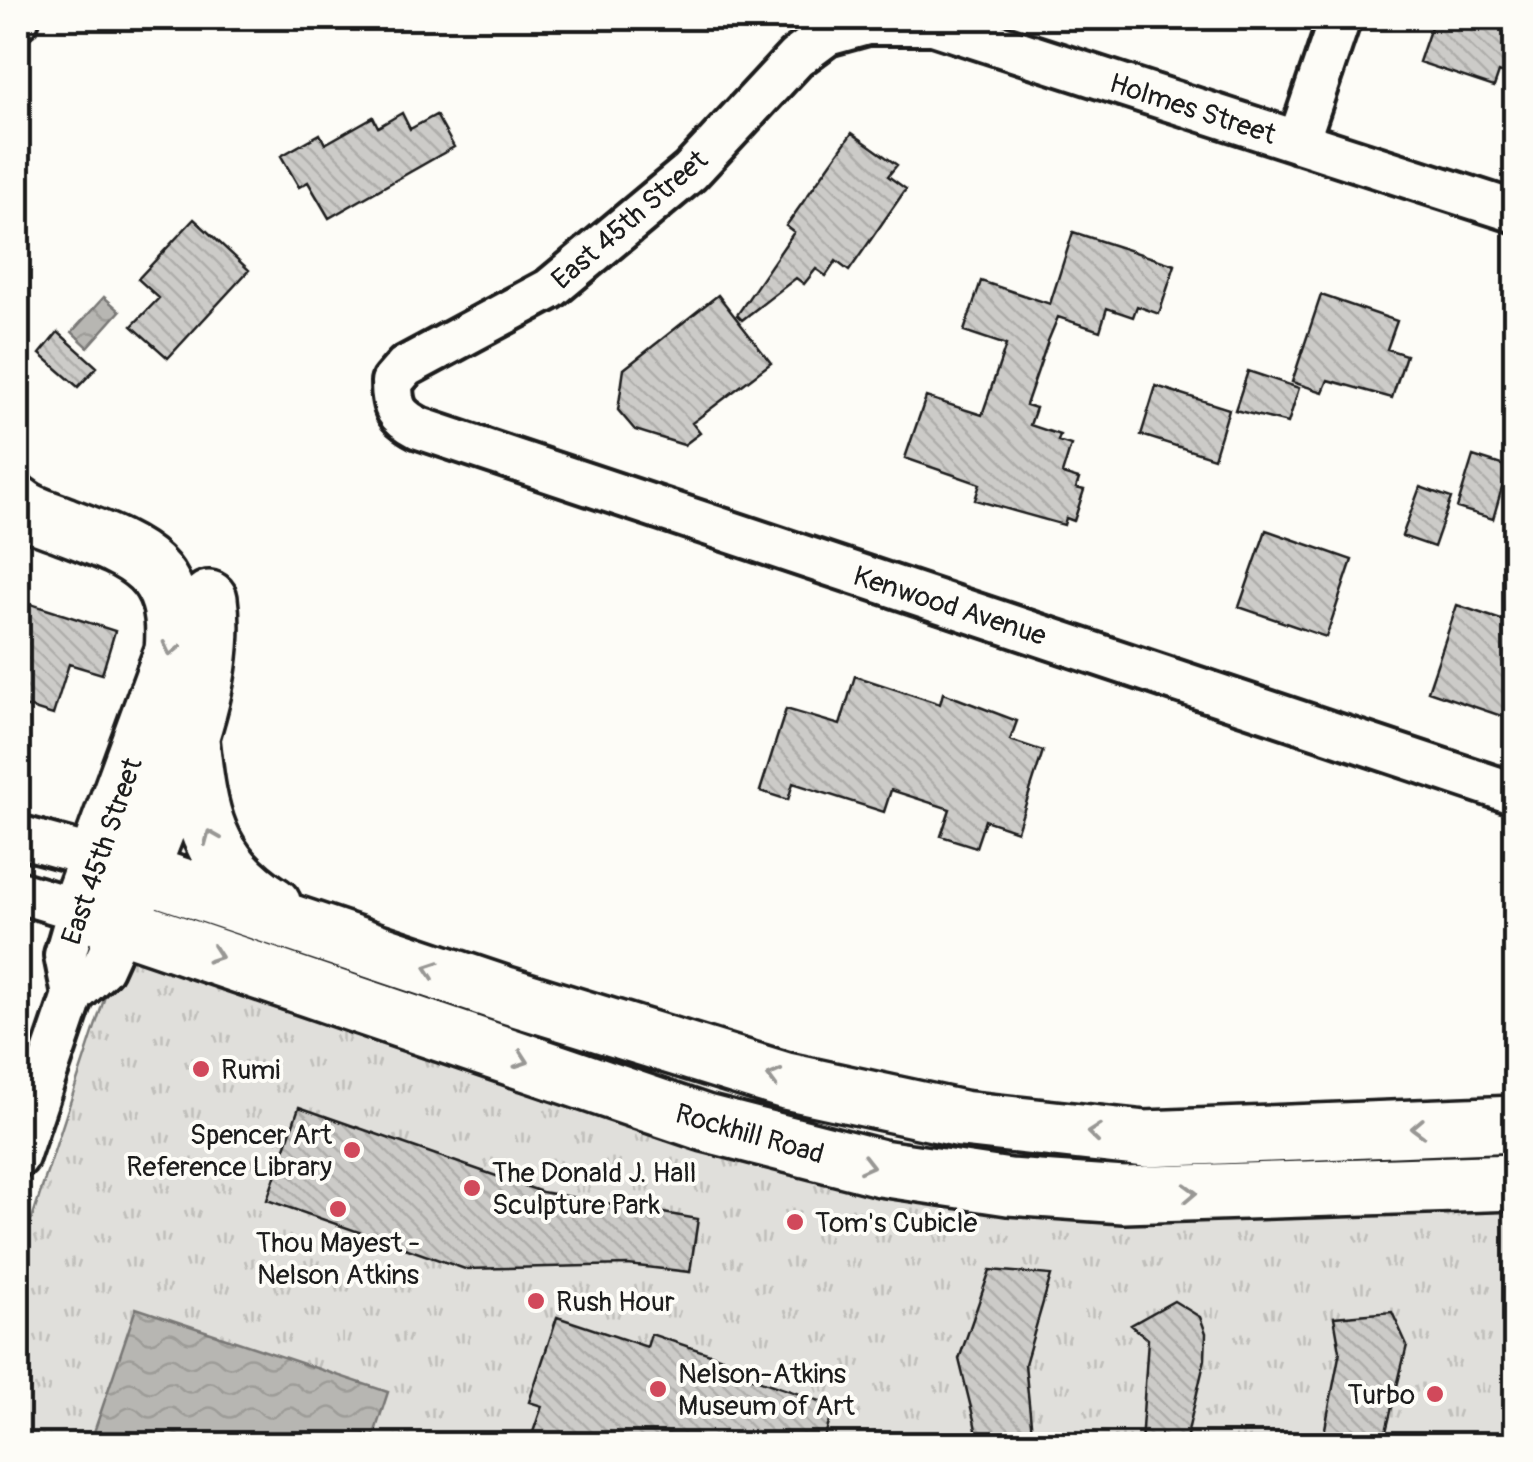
<svg xmlns="http://www.w3.org/2000/svg" width="1533" height="1462" viewBox="0 0 1533 1462" font-family="Pangolin,sans-serif">
	<style>
		.park { fill: url(#park-tufts); stroke: #7e7e7c; stroke-width: 2.5 }
		.water { fill: url(#water-waves); stroke: #797876; stroke-width: 2.5 }
		.building { fill: url(#building-back-hatch); stroke: #1c1c1c; stroke-width: 2.5 }
		.lines { fill: none; stroke-linecap: round; stroke-linejoin: round }
		.minor-casing { stroke: #1c1c1c; stroke-width: 48 }
		.secondary-casing { stroke: #1c1c1c; stroke-width: 62 }
		.minor { stroke: #fdfcf7; stroke-width: 40 }
		.secondary { stroke: #fdfcf7; stroke-width: 55 }
		.oneway { stroke: #989794 }
		.poi-dot { fill: #d1495b; stroke: #fdfcf7; stroke-width: 4 }
		.labels { text-anchor: middle; stroke-width: 8; stroke-linejoin: round; paint-order: stroke }
		.street-label { font-size: 28px; fill: #1c1c1c; stroke: #fdfcf7 }
		.poi-label { font-size: 28px; fill: #1c1c1c; stroke: #fdfcf7; text-anchor: start }
	</style>
	<defs>
		<pattern id="park-tufts" width="24" height="20" patternUnits="userSpaceOnUse" patternTransform="scale(2.5)"><rect width="24" height="20" fill="#e0dfdb"/><path d="M3 7l-1-3M5 7V3M7 7l1-3M15 17l-1-3M17 17v-4M19 17l1-3" fill="none" stroke="#c0bfbb"/></pattern>
		<pattern id="water-waves" width="16" height="10" patternUnits="userSpaceOnUse" patternTransform="scale(2.5)"><rect width="16" height="10" fill="#b7b6b2"/><path d="M0 5q4-4 8 0t8 0" fill="none" stroke="#9d9c98"/></pattern>
		<pattern id="building-back-hatch" width="6" height="6" patternUnits="userSpaceOnUse" patternTransform="scale(2.5)"><rect width="6" height="6" fill="#cccbc8"/><path d="M-1 5l2 2M0 0l6 6M5-1l2 2" fill="none" stroke="#afaeab"/></pattern>
	</defs>
	<rect width="100%" height="100%" fill="#fdfcf7"/>
	<filter id="ink" filterUnits="userSpaceOnUse"><feTurbulence type="fractalNoise" baseFrequency=".01" numOctaves="2"/><feDisplacementMap in="SourceGraphic" scale="20" xChannelSelector="R" yChannelSelector="G"/><feConvolveMatrix kernelMatrix="1 2 1 2 8 2 1 2 1" color-interpolation-filters="sRGB"/></filter>
	<g filter="url(#ink)">
		<path class="park" d="M133,953L704,1139L1515,1204V1444H18V1261L113,972Z"/>
		<path class="water" d="M104,297L120,311L88,347L72,332Z
			M136,1308L388,1392L371,1444H90Z"/>
		<path class="building" d="M1434,18H1516V78L1499,72L1494,87L1419,62Z
			M402,113L410,129L436,115L454,147L329,218L308,182L299,187L281,156L320,134L325,144L373,117L378,127Z
			M852,133L897,165L888,176L906,189L849,271L836,261L826,276L816,269L804,284L796,278L742,320L737,315L794,232L786,226Z
			M194,219L249,270L168,358L132,326L159,298L138,279Z
			M1073,232L1175,265L1159,314L1137,306L1133,317L1107,308L1100,331L1058,317L1048,341L1026,405L1036,408L1030,425L1060,435L1058,441L1071,445L1062,474L1079,479L1076,488L1084,490L1074,521L1066,518L1064,525L975,500L980,484L905,458L926,397L982,415L1006,345L964,331L981,281L1050,304Z
			M718,295L771,363L692,423L700,433L684,445L635,430L618,410L624,369Z
			M1321,295L1397,321L1387,349L1406,355L1392,398L1328,380L1323,392L1292,382Z
			M58,332L97,367L78,387L40,354Z
			M1248,371L1299,388L1288,423L1235,410Z
			M1156,386L1229,409L1214,458L1141,435Z
			M1473,456L1508,467L1493,519L1457,508Z
			M1420,487L1451,498L1434,547L1402,536Z
			M1266,530L1352,560L1326,637L1239,607Z
			M18,600L115,631L102,674L69,664L53,715L18,704Z
			M1457,605L1516,625V721L1428,691Z
			M855,676L940,704L943,693L1017,721L1010,740L1043,751L1017,831L985,820L976,847L941,836L950,809L891,790L884,812L793,783L788,800L760,791L786,709L840,725Z
			M299,1107L542,1192L698,1219L690,1272L628,1265L465,1269L267,1200Z
			M990,1270L1051,1275L1025,1364L1032,1433L977,1435L974,1420L959,1359Z
			M1174,1301L1200,1317L1206,1333L1205,1359L1185,1444H1141L1148,1339L1131,1325Z
			M1392,1312L1407,1345L1383,1444H1322L1340,1351L1334,1317Z
			M557,1317L647,1347L651,1334L746,1366L743,1375L835,1406L822,1444H529L542,1406L529,1402Z"/>
		<g class="lines">
			<g class="minor-casing">
				<path id="minor" d="M18,19V18
					M1298,142L1340,18
					M1516,212L933,24H867L827,35L796,58L690,172L550,289L405,367L392,382C392,408 396,416 419,428L1516,794
					M18,836L95,857
					M18,892L78,910L65,955L73,995
					M18,1157L73,995L102,968L122,924"/>
			</g>
			<g class="secondary-casing">
				<path id="secondary" d="M18,504C29,514 46,518 61,524C131,551 181,564 173,651L78,910L705,1123L881,1168L1009,1187L1124,1195L1516,1182
					M191,740C199,814 206,862 273,905
					M95,857L506,995L786,1081L962,1119L1145,1139L1516,1124
					M129,904C158,813 223,695 209,599"/>
			</g>
			<use href="#minor" class="minor"/>
			<use href="#secondary" class="secondary"/>
		</g>
		<defs><path id="oneway-chevron" d="M-2-3.5L2.5 0L-2 3.5" fill="none" stroke-width="1.6" stroke-linecap="round" stroke-linejoin="round" transform="scale(2.5)"/></defs>
		<g class="oneway">
			<use href="#oneway-chevron" transform="translate(171 649) rotate(103)"/>
			<use href="#oneway-chevron" transform="translate(211 837) rotate(-113)"/>
			<use href="#oneway-chevron" transform="translate(215 955) rotate(19)"/>
			<use href="#oneway-chevron" transform="translate(431 969) rotate(-161)"/>
			<use href="#oneway-chevron" transform="translate(522 1060) rotate(19)"/>
			<use href="#oneway-chevron" transform="translate(774 1077) rotate(-164)"/>
			<use href="#oneway-chevron" transform="translate(1418 1128) rotate(178)"/>
			<use href="#oneway-chevron" transform="translate(1094 1133) rotate(-174)"/>
			<use href="#oneway-chevron" transform="translate(867 1165) rotate(14)"/>
			<use href="#oneway-chevron" transform="translate(1190 1193) rotate(-2)"/>
		</g>
	</g>
	<g class="poi-dot">
		<circle cx="201" cy="1069" r="10"/>
		<circle cx="352" cy="1150" r="10"/>
		<circle cx="472" cy="1188" r="10"/>
		<circle cx="338" cy="1209" r="10"/>
		<circle cx="795" cy="1222" r="10"/>
		<circle cx="536" cy="1301" r="10"/>
		<circle cx="658" cy="1389" r="10"/>
		<circle cx="1435" cy="1394" r="10"/>
	</g>
	<g class="labels">
		<g class="street-label">
			<text transform="translate(1193 108) rotate(18)" y="10">Holmes Street</text>
			<text transform="translate(629 219) rotate(-41)" y="10">East 45th Street</text>
			<text transform="translate(950 605) rotate(18)" y="10">Kenwood Avenue</text>
			<text transform="translate(101 851) rotate(-71)" y="10">East 45th Street</text>
			<text transform="translate(750 1133) rotate(16)" y="10">Rockhill Road</text>
		</g>
		<g class="poi-label">
			<text x="221" y="1079">Rumi</text>
			<text x="332" y="1144" text-anchor="end">Spencer Art<tspan x="332" dy="32">Reference Library</tspan></text>
			<text x="492" y="1182">The Donald J. Hall<tspan x="492" dy="32">Sculpture Park</tspan></text>
			<text x="815" y="1232">Tom's Cubicle</text>
			<text x="338" y="1252" text-anchor="middle">Thou Mayest -<tspan x="338" dy="32">Nelson Atkins</tspan></text>
			<text x="556" y="1311">Rush Hour</text>
			<text x="678" y="1383">Nelson-Atkins<tspan x="678" dy="32">Museum of Art</tspan></text>
			<text x="1415" y="1404" text-anchor="end">Turbo</text>
		</g>
	</g>
	<rect width="1533" height="1462" fill="none" stroke="#fdfcf7" stroke-width="60"/>
	<rect x="30" y="30" width="1473" height="1402" fill="none" stroke="#1c1c1c" stroke-width="4" filter="url(#ink)"/>
</svg>
